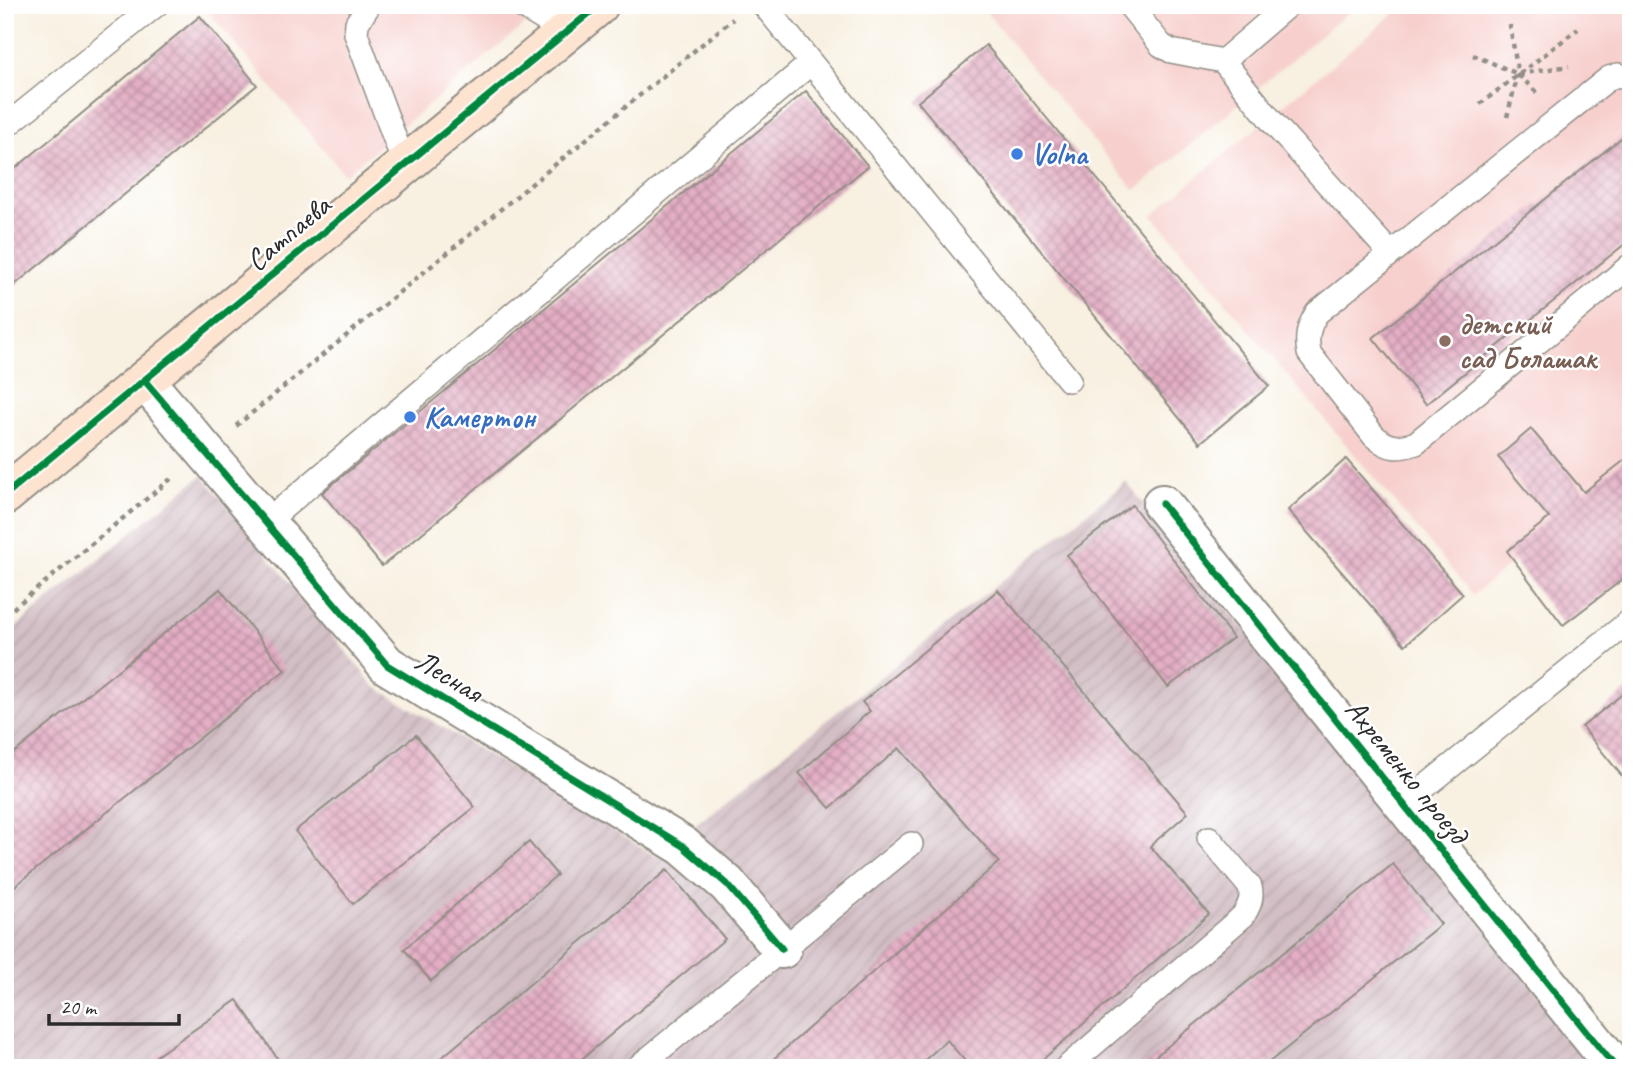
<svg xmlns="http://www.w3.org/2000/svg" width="1636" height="1073" viewBox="0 0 1636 1073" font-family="Caveat,sans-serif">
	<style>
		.built { fill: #f7d0ce }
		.industrial { fill: url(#industrial-furrows) }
		.building { fill: url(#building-cross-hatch) }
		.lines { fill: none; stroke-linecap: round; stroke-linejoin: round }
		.lane-casing { stroke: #928e86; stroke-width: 26 }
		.street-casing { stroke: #928e86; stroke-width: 42 }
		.secondary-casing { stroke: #928e86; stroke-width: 42 }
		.path { stroke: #928e86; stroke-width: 4.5; stroke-dasharray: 5 5; stroke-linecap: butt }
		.lane { stroke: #fff; stroke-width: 23 }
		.street { stroke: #fff; stroke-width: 38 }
		.secondary { stroke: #fde4d1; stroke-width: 38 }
		.cycleway-casing { stroke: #fff; stroke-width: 11 }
		.cycleway { stroke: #00873e; stroke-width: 7 }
		.shop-dot { fill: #3f7fe0; stroke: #fff; stroke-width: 2.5 }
		.education-dot { fill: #8d6e63; stroke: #fff; stroke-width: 2.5 }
		.labels { text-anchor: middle; stroke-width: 5; stroke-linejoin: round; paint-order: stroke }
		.shop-label { font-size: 30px; font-weight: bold; fill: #366cbe; stroke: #fff; text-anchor: start }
		.street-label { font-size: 30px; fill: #2b2b2b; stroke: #fff }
		.education-label { font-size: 30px; font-weight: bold; fill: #785e54; stroke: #fff; text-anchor: start }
	</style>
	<defs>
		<pattern id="industrial-furrows" width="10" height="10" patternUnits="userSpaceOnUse" patternTransform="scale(1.75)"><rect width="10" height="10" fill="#d2bec4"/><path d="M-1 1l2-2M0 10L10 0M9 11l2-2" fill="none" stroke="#b4a3a9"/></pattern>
		<pattern id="building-cross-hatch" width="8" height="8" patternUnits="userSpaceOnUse" patternTransform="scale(1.75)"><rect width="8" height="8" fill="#e4afc5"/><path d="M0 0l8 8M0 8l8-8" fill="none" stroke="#b98fa0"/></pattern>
	</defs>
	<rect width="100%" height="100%" fill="#fff"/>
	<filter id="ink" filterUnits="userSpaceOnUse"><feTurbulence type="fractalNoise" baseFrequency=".0143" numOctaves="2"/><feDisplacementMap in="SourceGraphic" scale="14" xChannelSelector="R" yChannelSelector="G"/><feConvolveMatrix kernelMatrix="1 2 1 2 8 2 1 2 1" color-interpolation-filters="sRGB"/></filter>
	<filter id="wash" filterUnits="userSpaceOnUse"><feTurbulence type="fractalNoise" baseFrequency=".00686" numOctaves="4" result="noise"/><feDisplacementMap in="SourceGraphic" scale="28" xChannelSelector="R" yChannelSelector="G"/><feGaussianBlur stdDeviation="1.57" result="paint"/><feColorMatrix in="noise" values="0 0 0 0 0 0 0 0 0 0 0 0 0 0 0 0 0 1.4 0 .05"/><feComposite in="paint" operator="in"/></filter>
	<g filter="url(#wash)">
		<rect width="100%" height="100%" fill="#f8f0e1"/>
		<path class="built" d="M203,5H548L345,175Z
			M980,5H1357L1135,191Z
			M1404,5H1631V466L1473,595L1152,215Z"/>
		<path class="industrial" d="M202,475L374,686L656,856L1126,482L1598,1068H5V636Z"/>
		<g id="blocks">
			<path class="building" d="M200,16L257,85L5,293V177Z
				M986,45L1269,386L1200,443L918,102Z
				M806,91L868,166L382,566L322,493Z
				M1631,130V239L1426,404L1373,338Z
				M1531,429L1584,492L1631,455V573L1563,625L1507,551L1549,518L1498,457Z
				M1346,459L1463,594L1405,645L1288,510Z
				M1132,505L1233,638L1168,687L1067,555Z
				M220,589L285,670L5,894V760Z
				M998,590L1188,813L1150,846L1209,914L1033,1068H971L947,1040L916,1068H763L999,862L899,748L830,808L799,773L870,711L862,702Z
				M1631,687V787L1582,727Z
				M416,735L475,807L353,904L295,831Z
				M529,842L557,875L431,981L404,949Z
				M1393,864L1441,924L1262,1068H1141Z
				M667,870L725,939L571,1068H429Z
				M237,1000L284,1068H139Z"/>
		</g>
	</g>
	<g filter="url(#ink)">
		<use href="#blocks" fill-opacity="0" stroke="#928e86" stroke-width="2"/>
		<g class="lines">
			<g class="lane-casing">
				<path id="lane" d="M369,5L357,23L356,34L405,166
					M520,5L566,33
					M764,5L1069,380
					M1129,5L1161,45L1171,51L1223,61L1274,124L1390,253
					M1223,61L1288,5
					M1631,78L1618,75L1609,78L1317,313C1308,327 1306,337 1309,353L1374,436C1389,449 1398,449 1416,443L1631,265
					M5,127L156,5
					M265,523L811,63
					M1404,804L1631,620
					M637,1068L911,844
					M1066,1068L1243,916C1249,906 1253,899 1250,887L1209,838"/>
			</g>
			<g class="street-casing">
				<path id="street" d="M145,381L387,665L683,846L727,884L782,949
					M1162,504L1616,1068"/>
			</g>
			<g class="secondary-casing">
				<path id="secondary" d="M5,495L599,5"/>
			</g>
			<path class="path" d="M1473,55L1518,74L1537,93
				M1519,74L1569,66
				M1480,104L1578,29
				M1507,117L1518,74L1510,25
				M236,426L733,19
				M5,615L172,478"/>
			<use href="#lane" class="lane"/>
			<use href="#street" class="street"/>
			<use href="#secondary" class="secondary"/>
			<g class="cycleway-casing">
				<path id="cycleway" d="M145,381L387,665L683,846L727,884L782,949
					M5,495L599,5
					M1162,504L1616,1068"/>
			</g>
			<use href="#cycleway" class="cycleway"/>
		</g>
	</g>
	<g class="shop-dot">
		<circle cx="1017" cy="154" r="7"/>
		<circle cx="410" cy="417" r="7"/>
	</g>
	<circle class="education-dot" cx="1445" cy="341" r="7"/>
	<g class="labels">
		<g class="shop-label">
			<text x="1031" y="164">Volna</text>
			<text x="424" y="427">Камертон</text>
		</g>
		<g class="street-label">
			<text transform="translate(288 233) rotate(-40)" y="10">Сатпаева</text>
			<text transform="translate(449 676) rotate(31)" y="10">Лесная</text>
			<text transform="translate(1407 771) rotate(51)" y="10">Ахременко проезд</text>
		</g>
		<g class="education-label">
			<text x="1459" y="334">детский<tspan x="1459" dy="34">сад Болашак</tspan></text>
		</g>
	</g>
	<rect width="1636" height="1073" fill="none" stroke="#fff" stroke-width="28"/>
	<path d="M49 1014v10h130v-10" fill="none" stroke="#2b2b2b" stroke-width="3.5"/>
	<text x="60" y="1014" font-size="21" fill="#2b2b2b" stroke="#ffffff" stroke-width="5" paint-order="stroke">20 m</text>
</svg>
